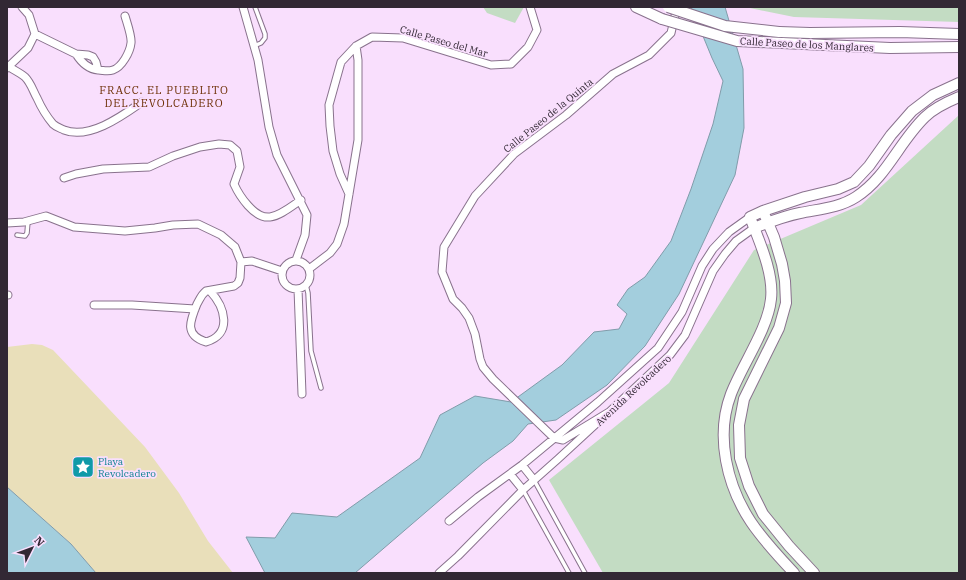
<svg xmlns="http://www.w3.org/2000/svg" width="966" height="580" viewBox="0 0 966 580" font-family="'IBM Plex Serif',serif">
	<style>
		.green { fill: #c3dcc3 }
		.sand { fill: #e9dfba }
		.water { fill: #a3cedd; stroke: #819caa }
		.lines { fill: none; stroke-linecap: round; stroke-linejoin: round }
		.service-casing { stroke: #89728d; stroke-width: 5.5 }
		.minor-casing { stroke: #89728d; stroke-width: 9 }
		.secondary-casing { stroke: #89728d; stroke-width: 12 }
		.service { stroke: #fff; stroke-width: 3.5 }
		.minor { stroke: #fff; stroke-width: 7 }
		.secondary { stroke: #fff; stroke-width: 10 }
		.secondary-bridge-casing { stroke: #89728d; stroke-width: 12; stroke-linecap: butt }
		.secondary-bridge { stroke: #fff; stroke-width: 10 }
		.labels { text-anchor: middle; stroke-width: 3.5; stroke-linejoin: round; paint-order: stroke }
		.street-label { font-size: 10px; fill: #322834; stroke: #f9dffd }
		.culture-label { font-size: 10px; fill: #0d838f; stroke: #f9dffd; text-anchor: start }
		.neighbourhood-label { font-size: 11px; letter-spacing: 1px; fill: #6e3007; stroke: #f9dffd }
	</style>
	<rect width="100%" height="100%" fill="#f9dffd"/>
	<path class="green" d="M483,7H524L515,23L487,13Z
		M745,7H959V22L794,17Z
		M959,115V573H603L549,480L669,383L754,250L861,205Z"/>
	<path class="sand" d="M32,344L42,345L53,350L145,447L179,493L208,541L233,573H96L71,544L7,487V347Z"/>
	<path class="water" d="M691,7H725L743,69L744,128L735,175L679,294L645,346L607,385L556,420L528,424L513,441L483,463L355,573H265L246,537L275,538L292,513L337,517L420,458L440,415L475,396L511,402L562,365L594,332L619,329L627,314L617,305L628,289L645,277L671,241L691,189L713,124L723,81L712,58Z
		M7,487L71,544L96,573H7Z"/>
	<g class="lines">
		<g class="service-casing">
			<path id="service" d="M254,46L261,43L265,38V34L255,7
				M17,235L25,236L27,233L28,221
				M306,285L308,293L311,351L321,388
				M534,480L585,573
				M523,490L569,573"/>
		</g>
		<g class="minor-casing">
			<path id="minor" d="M22,7L29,15L35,34L76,54L88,55L93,57L96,62L98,70
				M243,7L258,60L269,127L277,155L307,215L305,235L296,260
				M76,54C81,62 88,69 98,70C103,70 107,72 113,70C122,67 130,52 131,43C132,37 127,23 125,16
				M9,67C14,70 20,73 25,77C31,83 33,91 37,98C41,107 47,117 53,124C56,127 60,128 64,130C89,140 122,116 142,102
				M7,68L28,48L35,34
				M64,178L76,174L103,169L149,167L173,156L200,147L219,144L230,145L237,151L240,167L234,184C239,195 254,219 270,217C280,216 292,206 301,200
				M349,194L340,174L333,151L330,126L329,105L341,62L356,46L372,37L403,38L491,65L511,64L528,47L537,30L530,7
				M7,223L24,222L46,216L74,227L125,231L155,228L173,225L198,224L221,235L235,247L241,262L240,278L238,283L234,286L206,291C201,295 200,299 197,304C190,321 184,335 206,342C233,334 225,307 210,291
				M282 275a14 14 0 1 1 28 0a14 14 0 1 1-28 0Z
				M241,262L252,261L282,271
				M309,269L330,253L337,244L344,224L358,140V60L356,46
				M298,289L302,394
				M7,295H8
				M94,305H132L195,309
				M609,412L563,440L554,438L493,379L483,367L480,359L475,334L469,318L462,308L453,299L442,272L444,247L475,196L514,154L566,115L613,74L649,55L671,33L677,7
				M606,415L670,355L685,335L713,271L725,254L736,241L754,228
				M522,465L534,480
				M510,474L523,490
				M449,521L478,497L522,465L598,402L658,348L682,312L702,266L713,249L729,232L750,217
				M439,573L458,556L523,490L558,459L597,423"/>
		</g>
		<g class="secondary-casing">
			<path id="secondary" d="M636,7L662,19
				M779,32L810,33L900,32L959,34
				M782,43L890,48L959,47
				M763,211L774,237L782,264L785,281L786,303L779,328L744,399L739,425L740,458L749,486L763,514L789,546L814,573
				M754,228C769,222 785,216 800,213C819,209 839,208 856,197C887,177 899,142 925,117C934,108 947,102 959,97
				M794,573C779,557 763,540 751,522C727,486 715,436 731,394C742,365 768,329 771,299C774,273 759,241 750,217L763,211L805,197L838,189L854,182L869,166L891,135L912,111L933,95L959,83"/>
		</g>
		<use href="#service" class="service"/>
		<use href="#minor" class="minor"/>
		<use href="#secondary" class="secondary"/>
		<g class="secondary-bridge-casing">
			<path id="secondary-bridge" d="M668,7L725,26L779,32
				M662,19L737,41L782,43"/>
		</g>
		<use href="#secondary-bridge" class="secondary-bridge"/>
	</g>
	<defs>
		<g id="sight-square" transform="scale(1.15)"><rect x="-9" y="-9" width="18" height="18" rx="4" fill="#0f9aa8" stroke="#f9dffd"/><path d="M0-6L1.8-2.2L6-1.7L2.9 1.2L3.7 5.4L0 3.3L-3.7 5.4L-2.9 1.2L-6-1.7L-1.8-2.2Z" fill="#fff"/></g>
	</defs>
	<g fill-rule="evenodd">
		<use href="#sight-square" x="83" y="467"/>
	</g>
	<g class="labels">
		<g class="street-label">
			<text transform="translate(444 41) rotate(16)" y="4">Calle Paseo del Mar</text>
			<text transform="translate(807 44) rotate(3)" y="4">Calle Paseo de los Manglares</text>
			<text transform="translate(548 115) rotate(-39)" y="4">Calle Paseo de la Quinta</text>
			<text transform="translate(633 390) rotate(-43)" y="4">Avenida Revolcadero</text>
		</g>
		<g class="culture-label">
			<text x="98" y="465">Playa<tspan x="98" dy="12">Revolcadero</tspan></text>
		</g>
		<g class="neighbourhood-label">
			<text x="164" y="94">FRACC. EL PUEBLITO<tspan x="164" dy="13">DEL REVOLCADERO</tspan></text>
		</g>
	</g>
	<rect width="966" height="580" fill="none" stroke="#322834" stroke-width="16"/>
	<g transform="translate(32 548) rotate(48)" stroke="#f9dffd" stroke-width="3" paint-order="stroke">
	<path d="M0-3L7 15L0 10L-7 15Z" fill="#322834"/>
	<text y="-6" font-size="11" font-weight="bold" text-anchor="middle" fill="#322834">N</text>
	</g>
</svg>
